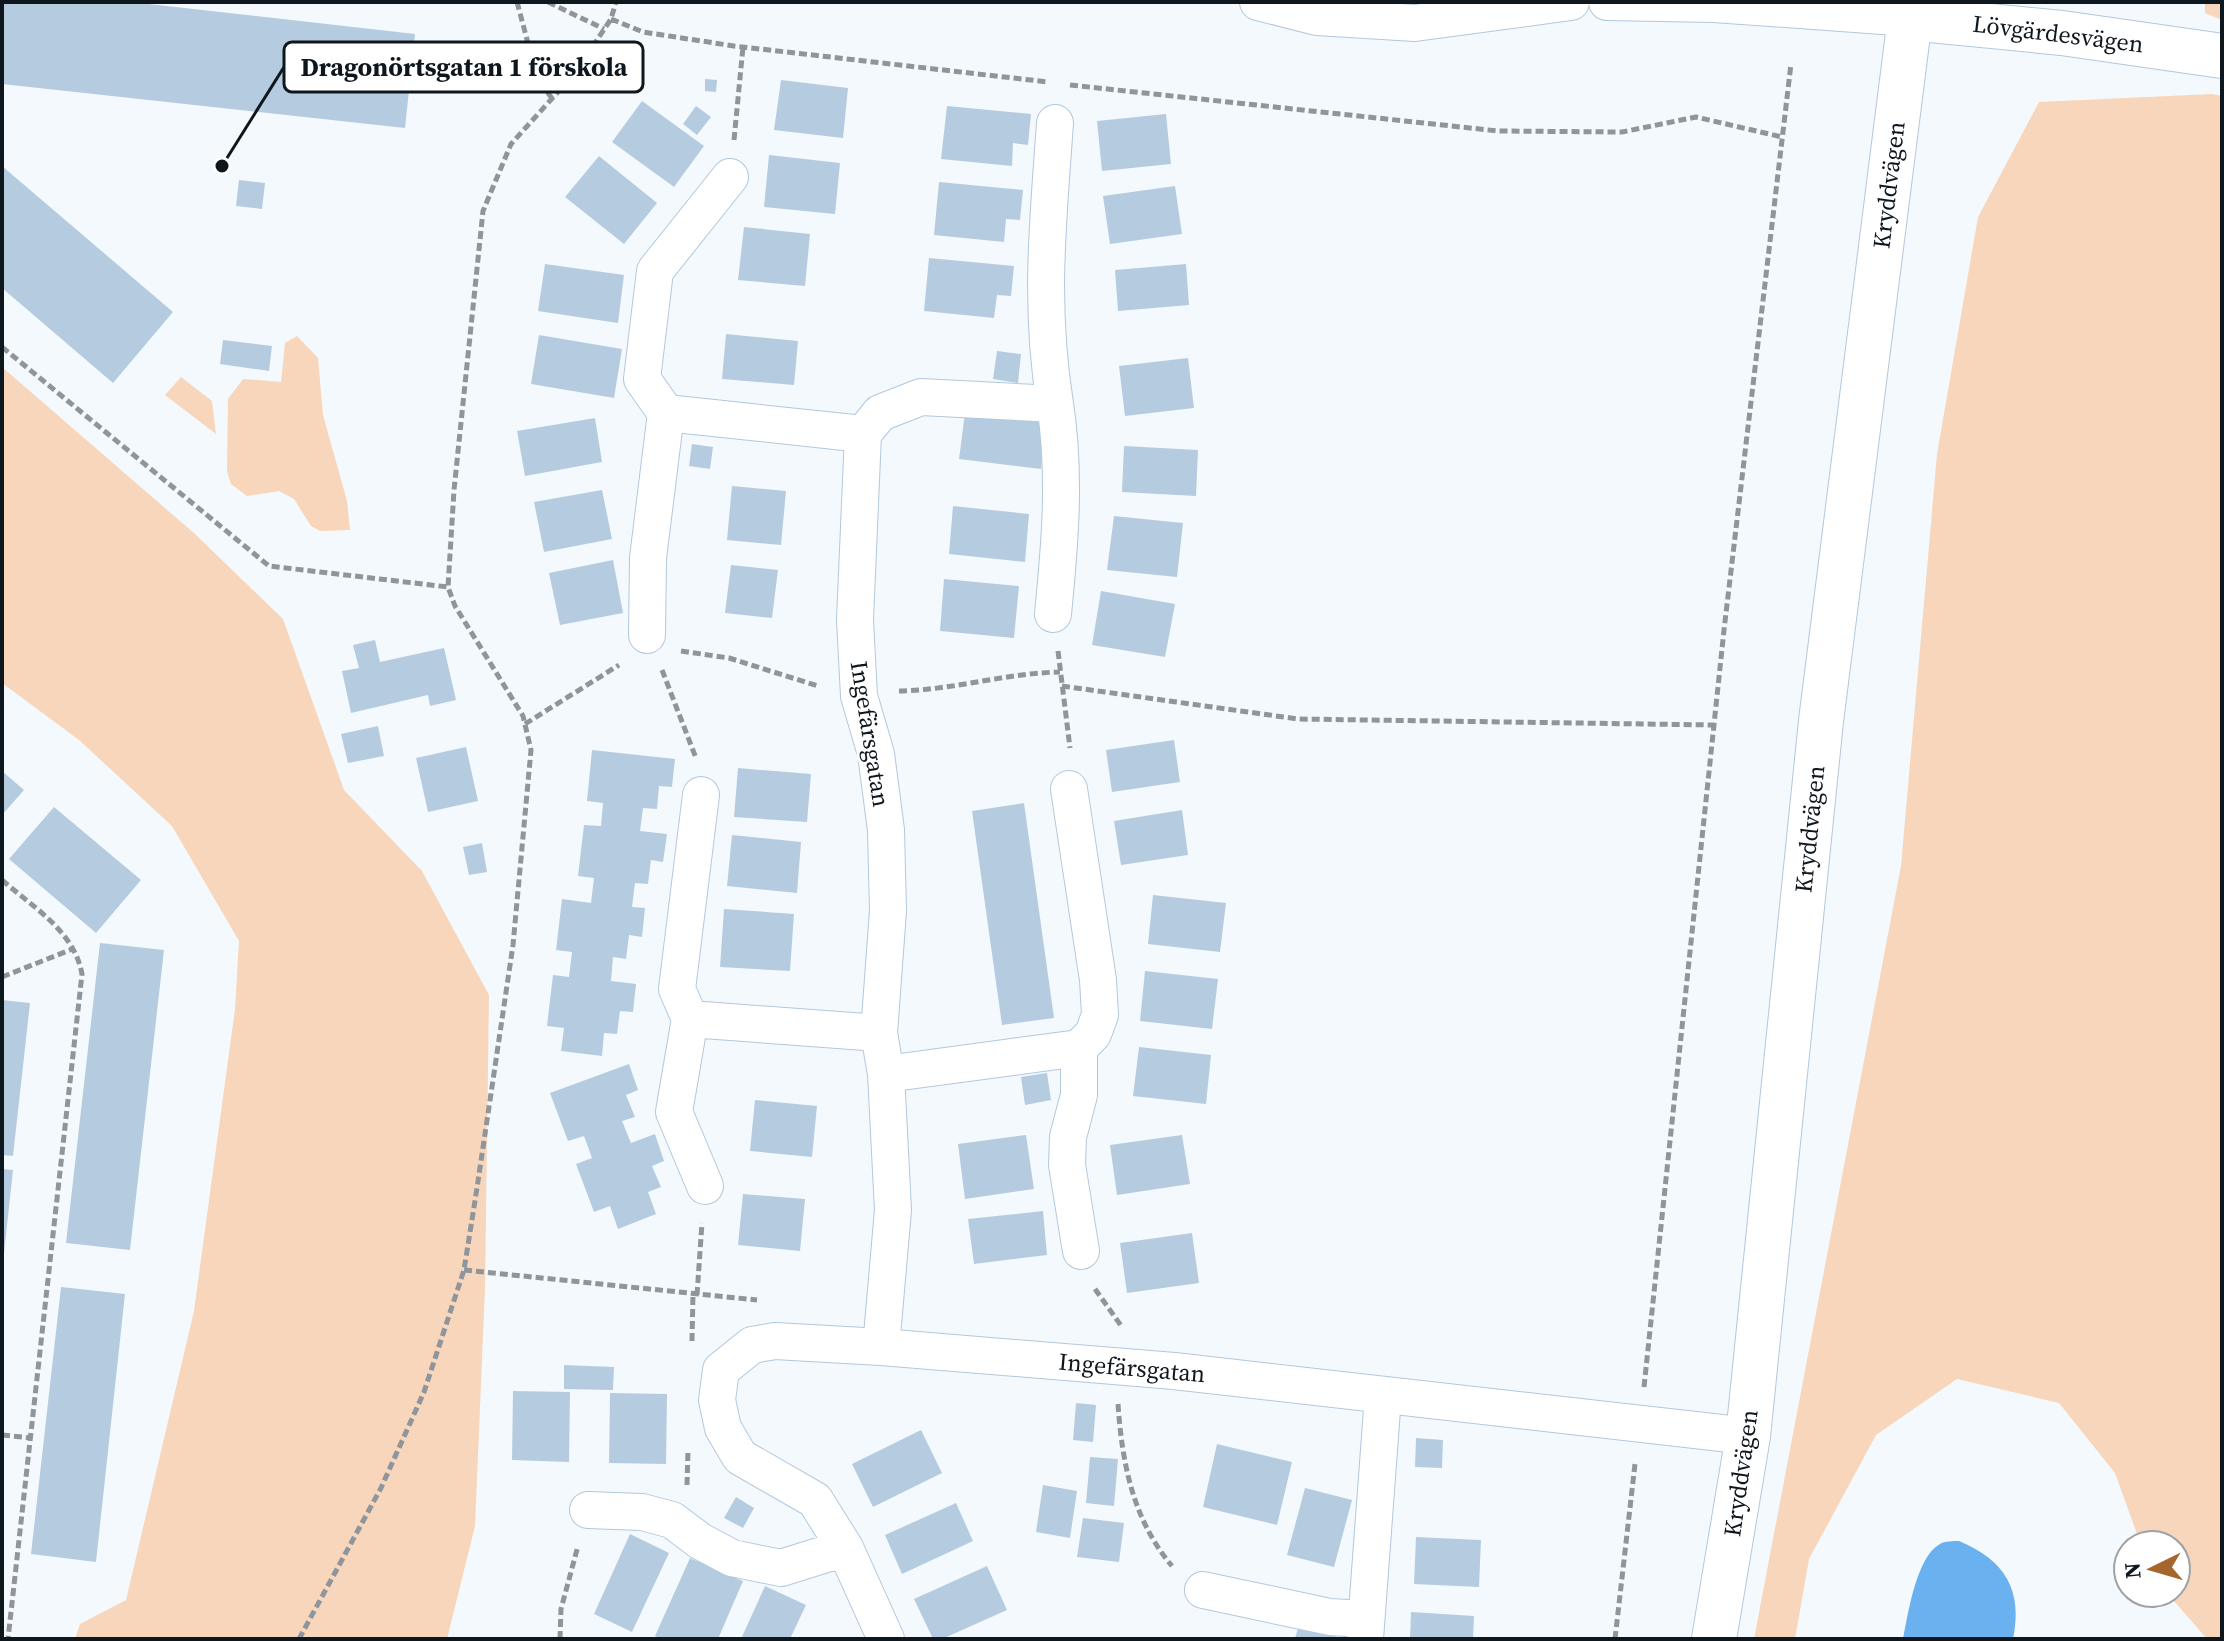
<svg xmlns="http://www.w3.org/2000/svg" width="2224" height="1641" viewBox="0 0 2224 1641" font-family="'Source Serif 4',serif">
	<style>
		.green { fill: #f8d6bb }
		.water { fill: #6ab1ef }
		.building { fill: #b5cce0 }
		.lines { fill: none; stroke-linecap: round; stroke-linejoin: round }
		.street-casing { stroke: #b2c8dd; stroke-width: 38 }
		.secondary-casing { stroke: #b2c8dd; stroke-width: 46 }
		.path { stroke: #8f959a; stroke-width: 5; stroke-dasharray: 8 4; stroke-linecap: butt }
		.street { stroke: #fff; stroke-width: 36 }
		.secondary { stroke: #fff; stroke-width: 44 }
		.labels { text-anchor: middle; stroke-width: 6; stroke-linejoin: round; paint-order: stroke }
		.street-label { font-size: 24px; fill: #0f171e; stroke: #fff }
		.leader { fill: none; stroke: #0f171e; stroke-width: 3 }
		.callout-dot { fill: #0f171e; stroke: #fff; stroke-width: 3 }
		.callout { fill: #fff; stroke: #0f171e; stroke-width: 3 }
		.callout-label { font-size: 26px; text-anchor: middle; font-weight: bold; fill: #0f171e }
	</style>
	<rect width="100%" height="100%" fill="#f4f9fd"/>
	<path class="green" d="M2205,2H2222V20L2205,13Z
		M2212,94L2222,96V1639H2207L2167,1593H2176V1545H2141L2115,1473L2059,1403L1957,1379L1876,1435L1809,1559L1795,1639H1754L1901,866L1937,454L1978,217L2039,102Z
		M297,336L318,358L323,415L347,501L350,530L320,531L311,526L294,499L279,491L247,496L231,484L227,471L228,399L243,379L281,382L285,343Z
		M2,367L195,534L283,619L344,790L422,871L489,995L485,1289L475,1526L447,1639H75L80,1624L126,1600L194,1311L235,1009L239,941L172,826L79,740L2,683Z
		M181,377L212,401L216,434L165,395Z"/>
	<path class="water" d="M1959,1541C2005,1560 2023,1590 2013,1639H1903C1908,1615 1916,1557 1940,1544C1944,1541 1954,1541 1959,1541Z"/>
	<path class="building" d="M2,2H131L415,34L405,128L2,84Z
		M705,79L717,80L716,92L705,91Z
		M781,80L848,88L843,138L774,130Z
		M642,101L704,146L674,187L612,142Z
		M696,106L711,117L697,135L683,124Z
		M947,106L1031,114L1028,145L1013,143L1012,166L941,159Z
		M1166,114L1171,164L1102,171L1097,121Z
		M769,155L840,163L835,214L764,207Z
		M599,156L657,203L624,244L565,197Z
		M2,166L173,312L113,383L2,288Z
		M239,180L265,183L262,209L236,206Z
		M939,182L1023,190L1020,220L1006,219L1004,242L934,235Z
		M1175,186L1182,234L1110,244L1103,196Z
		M744,227L810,234L805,286L738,280Z
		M929,258L1014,266L1011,296L997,295L994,318L924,311Z
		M545,264L624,275L618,323L538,311Z
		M1186,264L1189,305L1118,311L1115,270Z
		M726,334L798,341L794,385L722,379Z
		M539,335L622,349L614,398L531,384Z
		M223,340L272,346L269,371L220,364Z
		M997,351L1021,354L1018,383L993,379Z
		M1188,358L1194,408L1125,416L1119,366Z
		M966,405L1047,415L1041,469L959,459Z
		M595,418L602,462L525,476L517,431Z
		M692,444L713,447L710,469L689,466Z
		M1124,446L1198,450L1196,496L1122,492Z
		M732,486L786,491L781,545L727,540Z
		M602,490L612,539L544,552L534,502Z
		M953,506L1029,514L1025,562L949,554Z
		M1114,516L1183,523L1177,577L1107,570Z
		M613,560L623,613L560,625L549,573Z
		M731,565L778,570L772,618L725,613Z
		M944,579L1019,586L1014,638L940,631Z
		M1101,591L1175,604L1165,657L1092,645Z
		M375,640L380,662L444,648L456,700L430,706L428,695L351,713L342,671L359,668L353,645Z
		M378,726L384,756L348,763L341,734Z
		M1174,740L1180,782L1112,792L1106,750Z
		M466,747L478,801L428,812L416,758Z
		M592,750L675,759L672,787L659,786L657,809L643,808L640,831L667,834L663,862L651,860L648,884L635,883L632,907L645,908L642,937L629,935L626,959L613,957L611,981L636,984L633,1012L620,1011L617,1034L604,1033L602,1056L561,1051L564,1028L547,1026L553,975L569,977L572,952L556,950L562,899L591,903L594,878L578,876L584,825L601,826L603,803L587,801Z
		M738,768L811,774L807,822L734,817Z
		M2,771L24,790L2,815Z
		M1024,803L1054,1018L1002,1025L972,811Z
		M54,807L141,880L96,933L9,859Z
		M1182,810L1188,855L1121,865L1114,821Z
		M732,835L801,842L797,893L727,886Z
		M482,843L487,872L469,875L463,847Z
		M1153,895L1226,903L1220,952L1148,944Z
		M724,909L794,914L790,971L720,967Z
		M100,943L164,950L130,1250L66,1243Z
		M1145,971L1218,979L1212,1029L1140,1021Z
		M2,1000L30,1003L13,1156L2,1155Z
		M1139,1047L1211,1055L1206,1104L1133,1096Z
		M629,1064L638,1090L626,1095L635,1117L622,1121L631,1143L655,1134L664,1161L652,1166L661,1187L648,1192L656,1214L618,1229L610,1206L594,1212L576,1164L592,1158L584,1136L568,1141L550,1093Z
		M1047,1073L1051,1100L1025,1105L1021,1077Z
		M755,1100L817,1106L812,1157L750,1151Z
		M1026,1135L1034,1189L965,1199L958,1144Z
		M1182,1135L1190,1184L1117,1195L1110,1145Z
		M2,1169L13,1170L4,1253H2Z
		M743,1194L805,1199L800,1251L738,1245Z
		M1043,1211L1047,1255L974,1264L968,1219Z
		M1192,1233L1199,1283L1127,1293L1120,1243Z
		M61,1287L125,1294L96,1562L31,1554Z
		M564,1365L614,1367L613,1390L564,1389Z
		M513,1391L570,1392L569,1462L512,1460Z
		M610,1393L667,1394L666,1464L609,1463Z
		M1076,1403L1096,1405L1093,1442L1073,1440Z
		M921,1430L942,1473L873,1507L852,1464Z
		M1416,1438L1443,1440L1442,1468L1415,1467Z
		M1217,1444L1292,1462L1277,1525L1203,1507Z
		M1090,1457L1118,1459L1114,1506L1086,1503Z
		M1043,1485L1077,1491L1070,1538L1036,1532Z
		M1305,1488L1352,1500L1334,1567L1287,1555Z
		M736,1497L754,1508L743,1528L724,1518Z
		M956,1503L973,1541L902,1574L885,1535Z
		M1083,1518L1124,1523L1119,1562L1077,1557Z
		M630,1534L669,1553L632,1632L594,1614Z
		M1416,1537L1481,1540L1479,1587L1414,1584Z
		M690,1558L743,1581L718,1639H661L655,1636Z
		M987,1566L1007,1610L942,1639H933L914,1599Z
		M765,1586L806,1605L790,1639H741Z
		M1411,1612L1474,1616L1473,1639H1410Z
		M1299,1624L1336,1634L1335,1639H1295Z"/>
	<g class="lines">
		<g class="street-casing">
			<path id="street" d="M1258,2L1317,17L1415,23L1571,2
				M1607,2L1714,4L1910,18
				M730,177L655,271L642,379L666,413L863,434L855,620L859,696L876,754L886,830L888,911L879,1033L886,1074L893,1210L881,1347L1174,1371L1748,1436
				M1055,404C1039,303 1048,223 1055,123
				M863,434L880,413L921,397L1055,404C1066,475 1060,543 1053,614
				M647,635L648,558L666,413
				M701,795L677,989L690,1019L879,1033
				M690,1019L674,1112L705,1186
				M1079,1048V1095L1068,1137L1067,1165L1081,1251
				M886,1074L1079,1048L1093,1034L1100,1015L1098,980L1069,789
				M881,1347L775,1341L752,1345L721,1370L717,1400L723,1428L740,1457L815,1500L845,1548L886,1639
				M588,1510L642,1512L672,1520L700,1541L732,1558L781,1568L845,1548
				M1203,1590L1330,1617L1365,1619
				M1365,1639L1383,1396"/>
		</g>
		<g class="secondary-casing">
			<path id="secondary" d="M1714,1639L1748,1436L1821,721L1910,18L2062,33L2222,56"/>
		</g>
		<path class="path" d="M517,2L537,77L553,100
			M548,2L604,29
			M611,19L643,32L734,46L1048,82
			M1070,85L1498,131L1622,132L1696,117L1782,137
			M734,140L743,47
			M2,347L269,566L448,587
			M681,651L729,658L818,686
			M1058,651L1070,748
			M662,670L696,758
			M1062,686L1298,719L1714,725
			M899,691C954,690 1006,673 1060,672
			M525,724L619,665
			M2,880C34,908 74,931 82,974L8,1639
			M2,977L75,948
			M464,1270L757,1300
			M1095,1289L1122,1327
			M697,1295L702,1223
			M692,1341L693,1294
			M1644,1387L1724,630L1791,64
			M1118,1404C1122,1463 1133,1520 1172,1566
			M2,1435L32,1438
			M687,1485L688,1451
			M299,1639L381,1488L424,1392L464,1270L477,1188L513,945L531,750L523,716L455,606L448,587L454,490L483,211L511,144L575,73L611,19L616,2
			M560,1639L561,1609L578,1546
			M1615,1639L1635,1464"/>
		<use href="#street" class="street"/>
		<use href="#secondary" class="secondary"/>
	</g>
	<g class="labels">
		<g class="street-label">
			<text transform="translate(2058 34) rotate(7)" y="8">Lövgärdesvägen</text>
			<text transform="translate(1889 185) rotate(-83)" y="8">Kryddvägen</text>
			<text transform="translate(870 734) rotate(81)" y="8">Ingefärsgatan</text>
			<text transform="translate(1810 829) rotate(-84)" y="8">Kryddvägen</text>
			<text transform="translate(1132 1368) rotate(5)" y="8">Ingefärsgatan</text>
			<text transform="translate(1741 1473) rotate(-82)" y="8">Kryddvägen</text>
		</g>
	</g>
	<path class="leader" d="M222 166L284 67"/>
	<circle class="callout-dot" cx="222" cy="166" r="8"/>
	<rect class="callout" x="284" y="42" width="359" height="50" rx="8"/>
	<g class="callout-label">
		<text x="464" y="76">Dragonörtsgatan 1 förskola</text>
	</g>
	<rect width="2224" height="1641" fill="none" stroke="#0f171e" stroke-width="8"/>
	<g transform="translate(2152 1569) rotate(265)"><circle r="38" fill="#ffffff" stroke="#9fa2a5" stroke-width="2"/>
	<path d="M0-6L14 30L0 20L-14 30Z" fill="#a4662b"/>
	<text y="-12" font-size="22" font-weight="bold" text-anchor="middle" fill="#0f171e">N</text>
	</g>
</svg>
